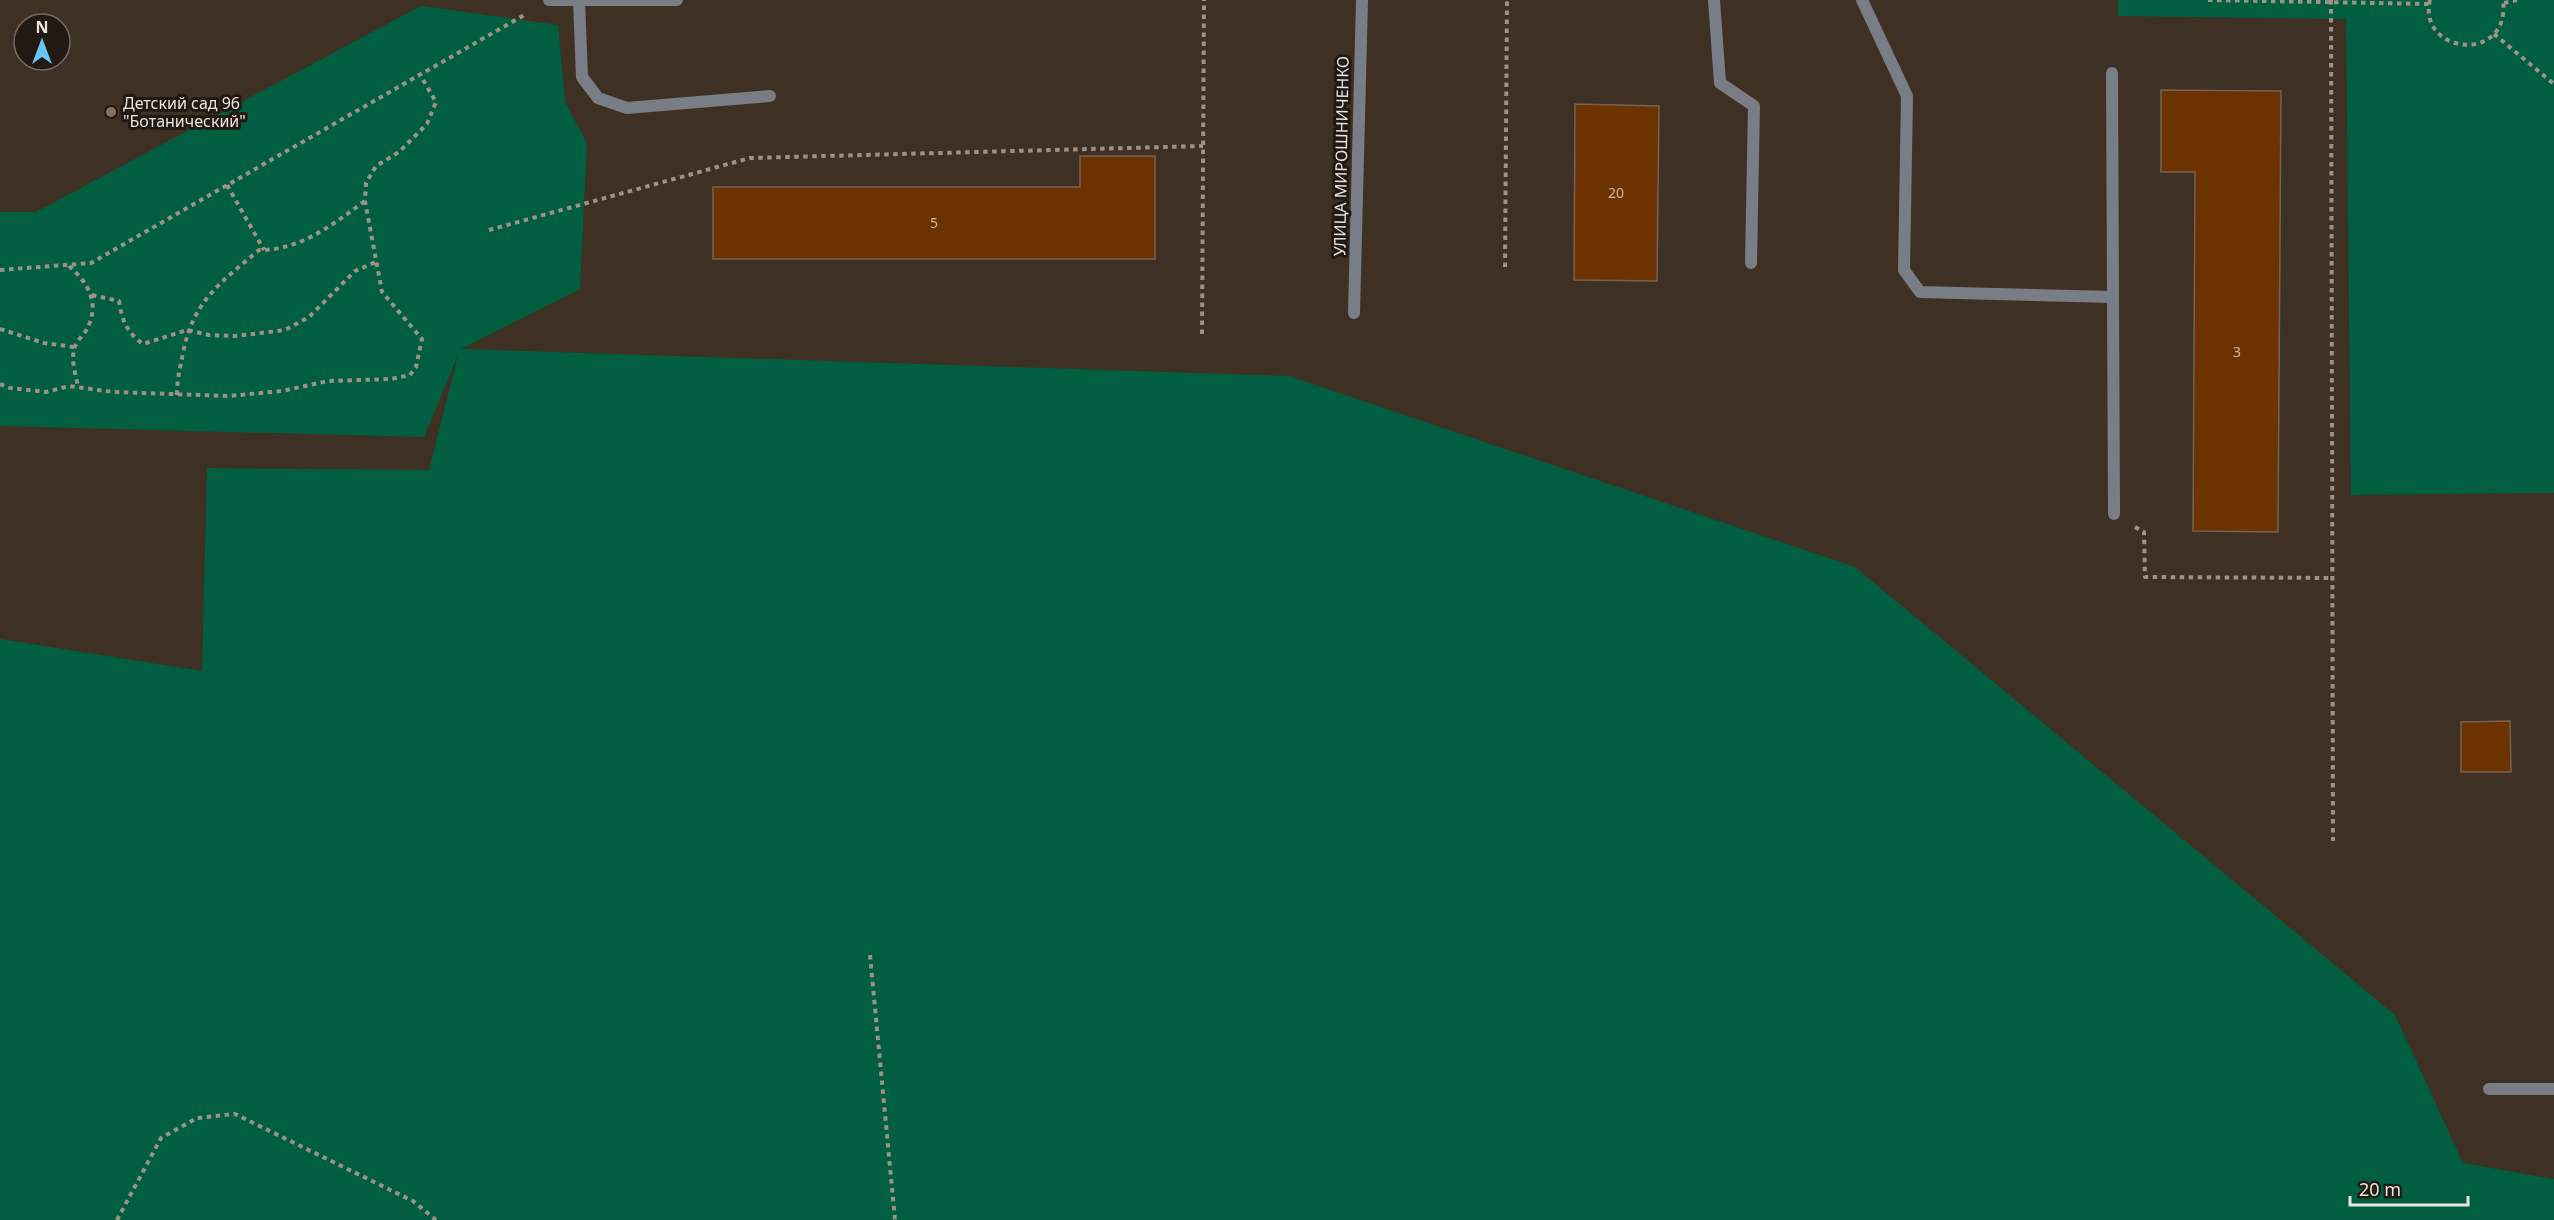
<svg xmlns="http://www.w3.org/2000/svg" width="2554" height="1220" viewBox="0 0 2554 1220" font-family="'Noto Sans',sans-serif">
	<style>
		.green { fill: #015e41 }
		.building { fill: #6c3300; stroke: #756256; stroke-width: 1.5 }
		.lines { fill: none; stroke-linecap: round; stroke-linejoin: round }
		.path { stroke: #9d9188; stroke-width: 4; stroke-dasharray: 4.5 4.5; stroke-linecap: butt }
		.service { stroke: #797e86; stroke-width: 12 }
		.minor { stroke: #797e86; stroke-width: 12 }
		.education-dot { fill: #8d6e63; stroke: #211914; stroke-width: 2 }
		.labels { text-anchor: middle; stroke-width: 6; stroke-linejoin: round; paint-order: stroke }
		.number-label { font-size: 14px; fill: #cdb7a5 }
		.poi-label { font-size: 16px; fill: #ede3dc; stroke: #211914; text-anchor: start }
		.street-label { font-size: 16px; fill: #ede3dc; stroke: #211914 }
	</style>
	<rect width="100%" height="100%" fill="#3f3024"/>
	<path class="green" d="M2118,0H2554V493L2351,495L2346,19L2118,16Z
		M421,6L558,25L565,102L587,143L580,289L461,349L1289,376L1855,567L2395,1015L2463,1163L2554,1179V1220H0V639L202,671L207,468L429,470L458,355L424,437L0,426V212H36Z"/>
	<path class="building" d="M2161,90L2281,91L2278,532L2193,531L2195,172H2161Z
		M1575,104L1659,106L1657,281L1574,280Z
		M1080,156H1155V259H713V187H1080Z
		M2510,721L2511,772H2461V722Z"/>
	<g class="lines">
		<path class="path" d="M2208,0L2429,4
			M2331,0L2333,841
			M2430,0C2417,54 2511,65 2503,0
			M2504,3L2517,0
			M2494,34L2554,84
			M227,185L264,250
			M489,230L750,158L1203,146
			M69,266C87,282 100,301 88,327C85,334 75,342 74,350C71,362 76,375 78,387
			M1505,267L1507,0
			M0,270L91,263L526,14
			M92,295L119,301C122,320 127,333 143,344L187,330L209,335L236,336L285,330L309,317L355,271L378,261
			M0,329L44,343L74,347
			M1202,334L1204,0
			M0,384L10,388L46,392L69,386L113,392L229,396L282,391L328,381L391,379L410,375L416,367L422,339L382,292L365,201L366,183L376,166L399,152L427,124L436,102L419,73
			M177,395C177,379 180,369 183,353C193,301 220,283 259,250C301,250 332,225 365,201
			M2135,527L2144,532L2145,577L2331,578
			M870,955L895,1220
			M117,1220L161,1138L197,1118L235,1114L413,1201L436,1220"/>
		<path class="service" d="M549,0H677
			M1714,0L1720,83L1754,106L1751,263
			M1862,0L1907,96L1904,270L1920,292L2113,297
			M579,1L582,77L598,98L627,108L770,96
			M2112,73L2114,514"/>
		<path class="minor" d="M1354,313L1362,0
			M2489,1089H2554"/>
	</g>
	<circle class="education-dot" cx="111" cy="112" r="6"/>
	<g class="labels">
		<g class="number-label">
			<text x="1616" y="198">20</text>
			<text x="934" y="228">5</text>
			<text x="2237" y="357">3</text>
		</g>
		<g class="poi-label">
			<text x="123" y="109">Детский сад 96<tspan x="123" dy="18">"Ботанический"</tspan></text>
		</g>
		<g class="street-label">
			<text transform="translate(1341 156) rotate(-89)" y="6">УЛИЦА МИРОШНИЧЕНКО</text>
		</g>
	</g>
	<g transform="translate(42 42)"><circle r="28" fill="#211914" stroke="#736a64" stroke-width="1.5"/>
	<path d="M0-4.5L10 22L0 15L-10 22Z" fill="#6ac3f1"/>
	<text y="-9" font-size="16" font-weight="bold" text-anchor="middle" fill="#ede3dc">N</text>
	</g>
	<path d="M2350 1196v9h118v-9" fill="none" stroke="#ede3dc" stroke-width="3"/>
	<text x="2359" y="1196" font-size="18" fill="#ede3dc" stroke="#211914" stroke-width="4.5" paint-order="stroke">20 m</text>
</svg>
